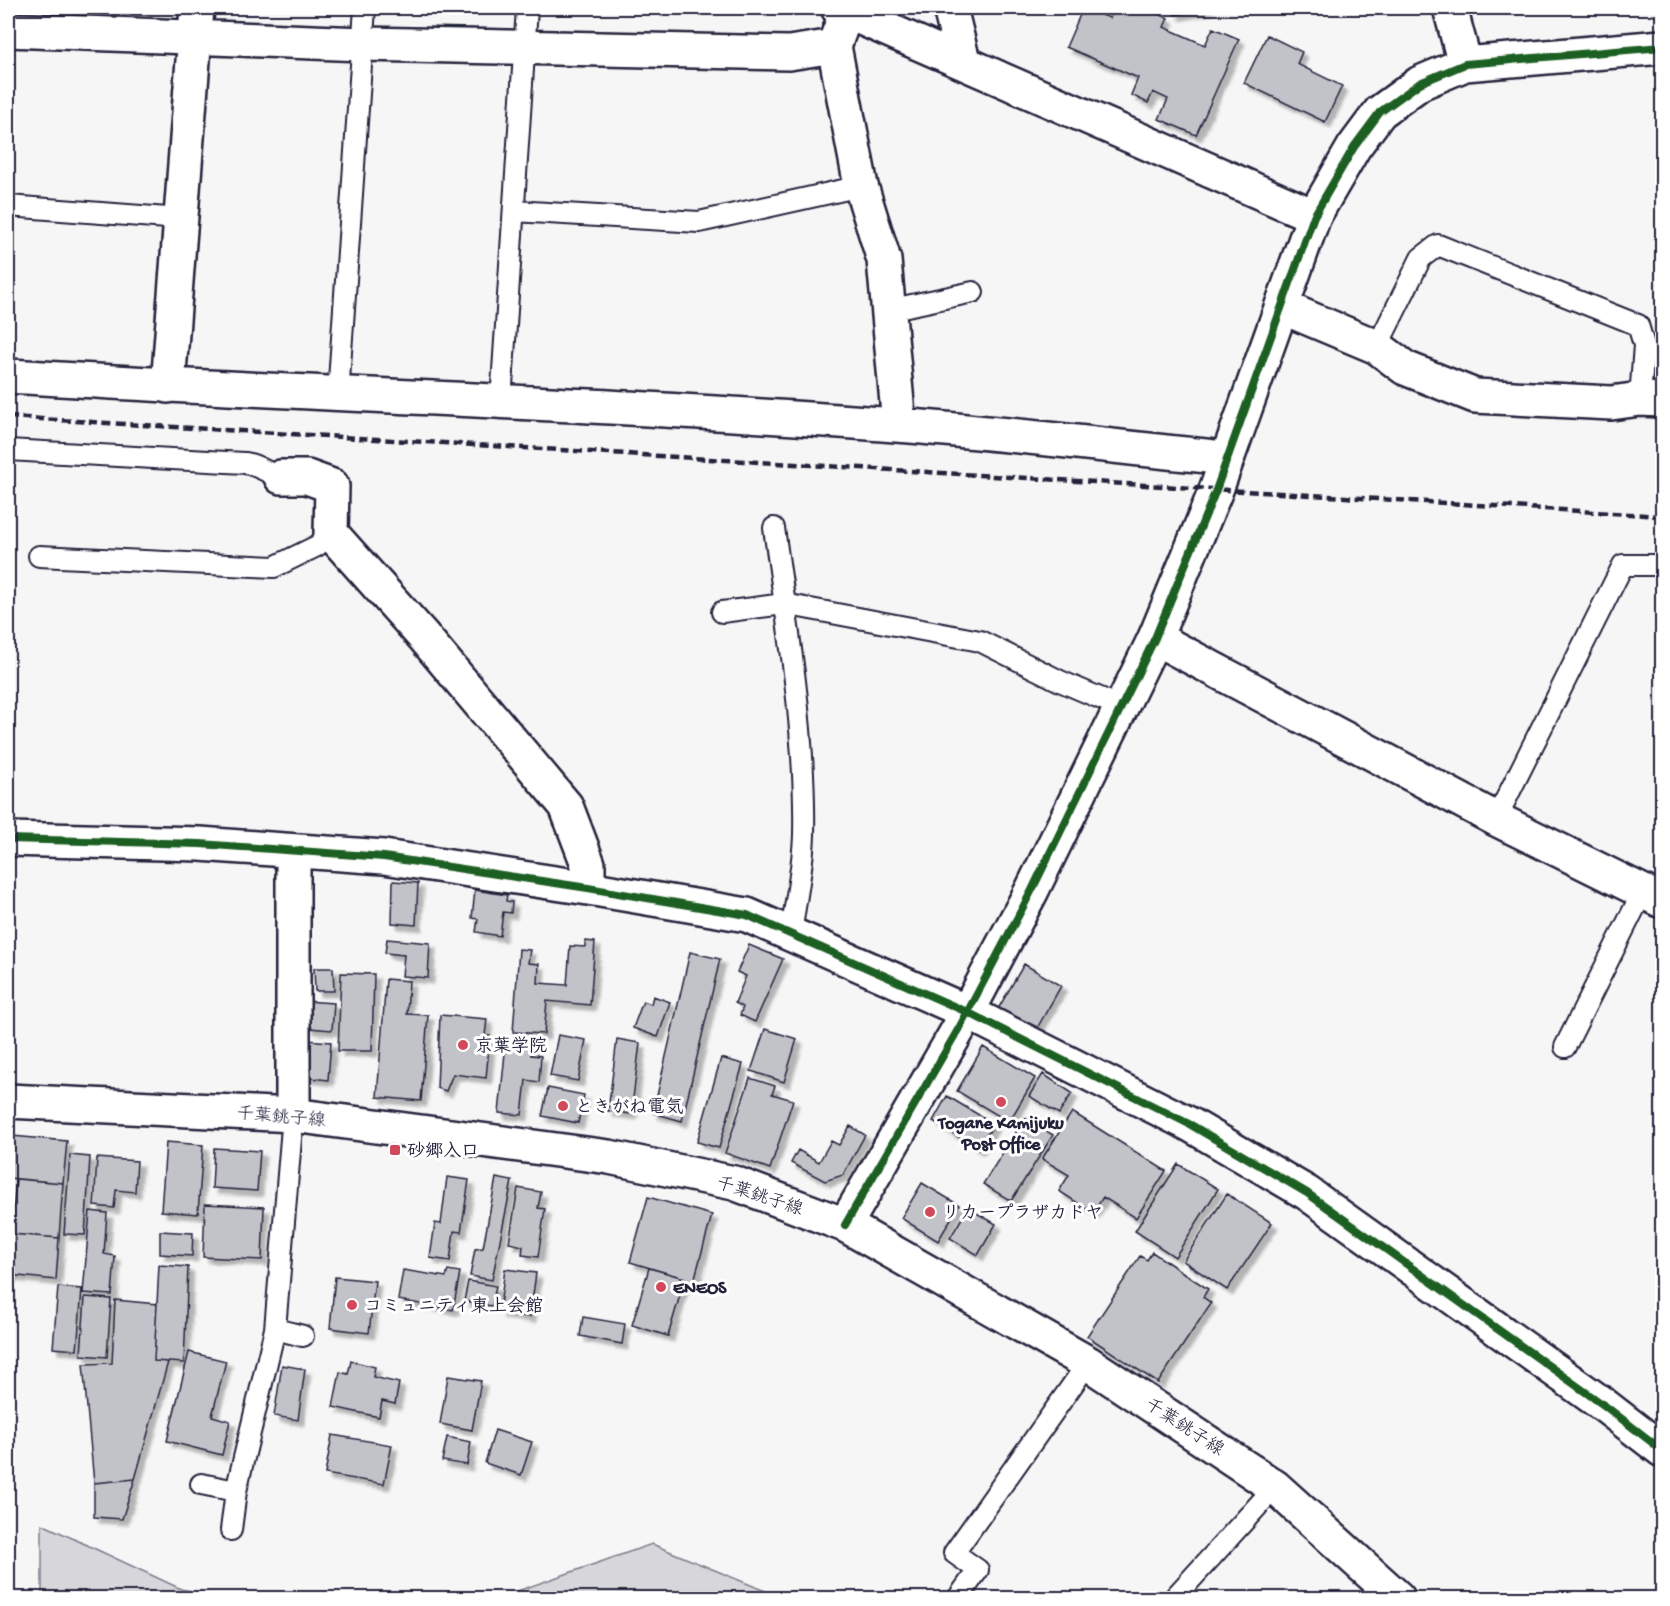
<svg xmlns="http://www.w3.org/2000/svg" width="1670" height="1606" viewBox="0 0 1670 1606" font-family="'Gochi Hand','Klee One',sans-serif">
	<style>
		.green { fill: #d7d7db; stroke: #7c7c8b; stroke-width: 1.5 }
		.building { fill: #c2c2c9; stroke: #22223b; stroke-width: 1.5; filter: url(#shadow) }
		.lines { fill: none; stroke-linecap: round; stroke-linejoin: round }
		.lane-casing { stroke: #22223b; stroke-width: 24 }
		.street-casing { stroke: #22223b; stroke-width: 38 }
		.secondary-casing { stroke: #22223b; stroke-width: 38 }
		.lane { stroke: #fff; stroke-width: 20 }
		.street { stroke: #fff; stroke-width: 33 }
		.secondary { stroke: #fff; stroke-width: 33 }
		.rail { stroke: #22223b; stroke-width: 4.5; stroke-dasharray: 9 4.5; stroke-linecap: butt }
		.cycleway-casing { stroke: #fff; stroke-width: 11 }
		.cycleway { stroke: #1b5e20; stroke-width: 8 }
		.poi-dot { fill: #d1495b; stroke: #fff; stroke-width: 2 }
		.labels { text-anchor: middle; stroke-width: 6; stroke-linejoin: round; paint-order: stroke }
		.poi-label { font-size: 18px; font-weight: bold; fill: #22223b; stroke: #fff; text-anchor: start }
		.street-label { font-size: 18px; fill: #22223b; stroke: #fff }
	</style>
	<defs>
		<filter id="shadow"><feDropShadow dx="5.5" dy="5.5" stdDeviation="1.5" flood-color="#0004"/></filter>
	</defs>
	<rect width="100%" height="100%" fill="#f6f6f7"/>
	<filter id="ink" filterUnits="userSpaceOnUse"><feTurbulence type="fractalNoise" baseFrequency=".0167" numOctaves="2"/><feDisplacementMap in="SourceGraphic" scale="12" xChannelSelector="R" yChannelSelector="G"/><feConvolveMatrix kernelMatrix="1 2 1 2 8 2 1 2 1" color-interpolation-filters="sRGB"/></filter>
	<g filter="url(#ink)">
		<path class="green" d="M42,1524L181,1589L227,1598H42Z
			M652,1544L782,1598H497Z"/>
		<path class="building" d="M1083,8L1110,18L1115,8H1144L1168,18L1164,27L1205,45L1213,28L1239,39L1196,135L1159,119L1168,99L1153,92L1148,103L1131,95L1138,78L1066,47Z
			M1173,8H1209L1175,15Z
			M1267,35L1302,52L1297,64L1342,86L1325,122L1244,83Z
			M393,881L418,883L416,925L392,923Z
			M475,890L507,895L506,901L512,902L511,913L503,912L500,936L476,932L478,919L472,918Z
			M387,939L430,943L428,978L402,976L404,955L385,953Z
			M585,941L595,942L590,1005L547,1001L544,1034L513,1032L519,949L530,950L528,963L539,964L538,983L567,985L570,946L585,947Z
			M749,945L783,959L755,1022L740,1015L743,1007L735,1003L746,976L737,972Z
			M690,952L720,959L682,1121L653,1113Z
			M1024,964L1061,986L1036,1030L998,1009Z
			M314,968H333L334,991H315Z
			M341,973L374,974L372,1051H338Z
			M386,979L409,981L407,1014L428,1015L421,1101L377,1097Z
			M653,996L670,1002L658,1037L633,1028L643,1001L651,1004Z
			M305,1001L334,1003L332,1030L309,1028Z
			M440,1015L487,1019L485,1036H490L486,1078L453,1074L446,1091L437,1088Z
			M765,1029L797,1039L784,1082L751,1071Z
			M558,1035L586,1040L578,1081L550,1076Z
			M617,1039L640,1043L631,1114L608,1111Z
			M306,1040L331,1042L328,1080L303,1077Z
			M506,1043L532,1046L531,1055L541,1056L539,1082L526,1080L522,1115L499,1113Z
			M983,1047L1035,1078L1009,1122L957,1091Z
			M721,1058L743,1064L719,1148L697,1142Z
			M1043,1074L1072,1093L1059,1114L1029,1096Z
			M750,1078L775,1086L772,1094L793,1100L770,1169L725,1153Z
			M548,1088L584,1095L578,1123L542,1116Z
			M947,1096L994,1124L978,1149L933,1121Z
			M1072,1112L1166,1171L1136,1218L1103,1197L1093,1213L1059,1191L1069,1175L1042,1159Z
			M1025,1118L1053,1135L1011,1201L983,1184Z
			M850,1126L865,1135L843,1175L825,1181L791,1163L798,1150L819,1162L831,1141L839,1145Z
			M12,1136L67,1141L63,1183L8,1178Z
			M166,1142L203,1145L198,1214L161,1211Z
			M214,1148L260,1151L257,1191L212,1188Z
			M70,1155L90,1157L85,1235L64,1234Z
			M97,1158L137,1161L135,1192L116,1190L114,1208L94,1206Z
			M1178,1164L1218,1189L1175,1257L1135,1231Z
			M447,1177L469,1180L461,1232L454,1231L450,1261L430,1258L435,1223L441,1224Z
			M496,1178L512,1181L492,1280L470,1276L475,1249L483,1248Z
			M16,1179L63,1183L59,1238L11,1234Z
			M922,1183L959,1205L938,1241L901,1218Z
			M518,1188L541,1192L538,1208L545,1209L538,1257L522,1255L523,1246L509,1243Z
			M1227,1194L1272,1223L1227,1290L1183,1261Z
			M648,1197L712,1215L694,1281L630,1262Z
			M205,1204L264,1207L262,1260L203,1257Z
			M968,1208L996,1224L978,1255L950,1238Z
			M90,1211L107,1213L104,1254L115,1256L112,1295L83,1293Z
			M160,1231L193,1233L192,1256L160,1254Z
			M11,1234L59,1238L56,1280L9,1275Z
			M1152,1252L1208,1289L1203,1297L1211,1303L1158,1383L1087,1336L1140,1256L1147,1260Z
			M159,1265L188,1267L184,1363L154,1361Z
			M649,1268L685,1278L668,1336L632,1325Z
			M505,1269L536,1273L530,1317L499,1313Z
			M403,1270L446,1277L448,1270L460,1272L453,1310L398,1300Z
			M335,1277L375,1281L369,1333L330,1328Z
			M468,1281L496,1286L492,1306L464,1301Z
			M58,1287L82,1289L77,1350L53,1348Z
			M85,1297L111,1299L107,1357L81,1355Z
			M115,1300L157,1304L154,1361L168,1362L135,1479L94,1483L83,1364L112,1363Z
			M583,1317L625,1324L622,1344L580,1336Z
			M189,1352L226,1361L212,1416L230,1421L222,1455L167,1441Z
			M351,1361L375,1367L373,1377L399,1383L395,1404L382,1401L379,1417L333,1407L340,1372L348,1374Z
			M282,1365L305,1369L298,1420L274,1416Z
			M448,1376L481,1381L472,1430L440,1424Z
			M495,1430L532,1442L521,1475L485,1463Z
			M332,1435L392,1445L384,1484L325,1474Z
			M447,1437L471,1442L467,1465L442,1461Z
			M135,1479L122,1519L94,1517V1483Z"/>
		<g class="lines">
			<g class="lane-casing">
				<path id="lane" d="M8,206L181,219
					M514,211L699,222L861,186
					M888,310L973,292
					M1377,347L1421,258L1438,245L1638,325L1644,345L1640,399
					M338,395L365,8
					M501,401L527,8
					M8,450L245,463C259,465 268,474 281,477
					M774,528C788,629 806,732 804,835C803,868 795,902 791,935
					M39,556L274,567L317,546L331,533
					M722,612L784,604L980,641L1060,681L1121,707
					M1496,819L1623,565H1662
					M1565,1047L1643,891
					M293,1115L275,1329L303,1336
					M201,1484L236,1491
					M231,1530L236,1491L275,1329
					M958,1598L978,1570L954,1553L1088,1363
					M1174,1598L1275,1487"/>
			</g>
			<g class="street-casing">
				<path id="street" d="M950,8L963,61
					M841,27L834,46L861,186L884,260L899,425
					M8,30L363,44L789,53L834,46
					M1282,307L1377,347L1405,368L1475,396L1611,403L1640,399L1662,400
					M8,376C304,394 600,403 896,425C1006,433 1116,447 1226,458
					M168,386L197,8
					M281,477H307L332,486L331,533L424,637L566,806L588,864V888
					M1155,638L1496,819L1662,901
					M8,839L200,844L384,857L588,888L747,915L967,1012L1191,1125L1307,1193L1605,1406L1662,1450
					M293,1115V851"/>
			</g>
			<g class="secondary-casing">
				<path id="secondary" d="M838,8L1314,216
					M1450,8L1465,64
					M8,1101L293,1115L609,1157L734,1183L845,1225L1088,1363L1275,1487L1398,1598
					M845,1225L959,1028L1032,890L1155,638L1216,490L1314,216L1354,147L1380,112L1420,83L1465,64L1662,47"/>
			</g>
			<use href="#lane" class="lane"/>
			<use href="#street" class="street"/>
			<use href="#secondary" class="secondary"/>
			<path class="rail" d="M8,417L1662,516"/>
			<g class="cycleway-casing">
				<path id="cycleway" d="M8,839L200,844L384,857L588,888L747,915L967,1012L1191,1125L1307,1193L1605,1406L1662,1450
					M845,1225L959,1028L1032,890L1155,638L1216,490L1314,216L1354,147L1380,112L1420,83L1465,64L1662,47"/>
			</g>
			<use href="#cycleway" class="cycleway"/>
		</g>
	</g>
	<g class="poi-dot">
		<circle cx="463" cy="1045" r="6"/>
		<circle cx="1001" cy="1102" r="6"/>
		<circle cx="563" cy="1106" r="6"/>
		<rect x="389" y="1144" width="12" height="12" rx="3"/>
		<circle cx="930" cy="1212" r="6"/>
		<circle cx="661" cy="1287" r="6"/>
		<circle cx="352" cy="1305" r="6"/>
	</g>
	<g class="labels">
		<g class="poi-label">
			<text x="475" y="1051">京葉学院</text>
			<text x="575" y="1112">ときがね電気</text>
			<text x="1001" y="1128" text-anchor="middle">Togane Kamijuku<tspan x="1001" dy="21">Post Office</tspan></text>
			<text x="407" y="1156">砂郷入口</text>
			<text x="942" y="1218">リカープラザカドヤ</text>
			<text x="673" y="1293">ENEOS</text>
			<text x="364" y="1311">コミュニティ東上会館</text>
		</g>
		<g class="street-label">
			<text transform="translate(281 1116) rotate(5)" y="6">千葉銚子線</text>
			<text transform="translate(760 1195) rotate(18)" y="6">千葉銚子線</text>
			<text transform="translate(1185 1426) rotate(33)" y="6">千葉銚子線</text>
		</g>
	</g>
	<rect width="1670" height="1606" fill="none" stroke="#fff" stroke-width="30"/>
	<rect x="15" y="15" width="1640" height="1576" fill="none" stroke="#22223b" stroke-width="2" filter="url(#ink)"/>
</svg>
